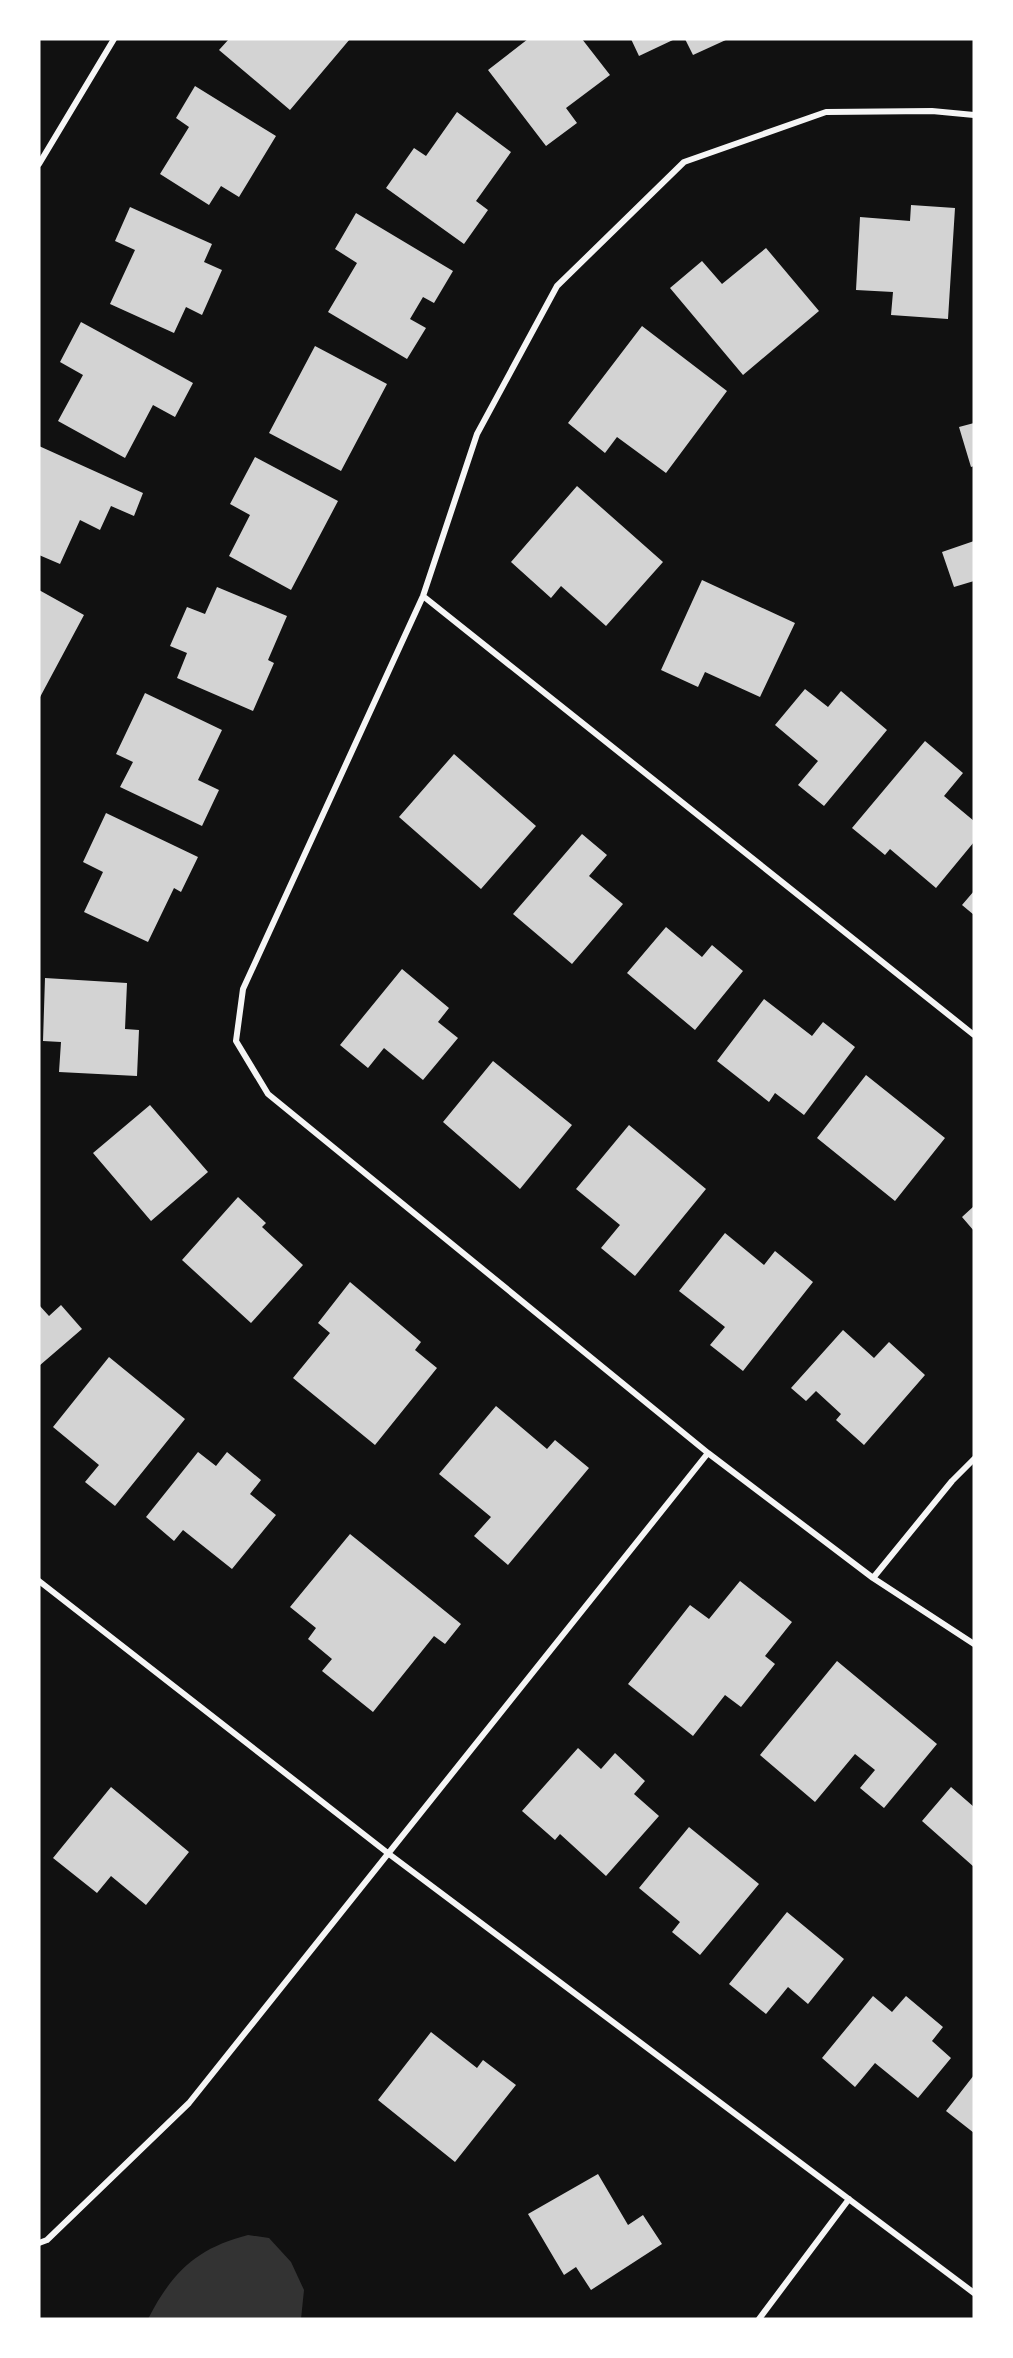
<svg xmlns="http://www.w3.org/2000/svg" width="1013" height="2358" viewBox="0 0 1013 2358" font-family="Lato,sans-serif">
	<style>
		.water { fill: #333 }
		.building { fill: #d3d3d3 }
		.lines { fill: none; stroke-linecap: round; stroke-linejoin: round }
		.minor { stroke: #f5f5f5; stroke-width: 6 }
	</style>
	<rect width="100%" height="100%" fill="#111"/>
	<path class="water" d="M248,2235L269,2238L291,2262L304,2290L301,2319H148C172,2272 197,2248 248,2235Z"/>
	<path class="building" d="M229,39H350L290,110L219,50Z
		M528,39H582L610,75L566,108L577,123L546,146L488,70Z
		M631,39H675L639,56Z
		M685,39H728L693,55Z
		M195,86L276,136L239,197L221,186L209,205L160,174L189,127L176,118Z
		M457,112L511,152L476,201L488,210L464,244L386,188L414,148L426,156Z
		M911,205L955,208L948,319L891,315L893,292L856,290L860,217L910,221Z
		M130,207L212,244L204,262L222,270L202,315L186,307L174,333L110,304L135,250L115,241Z
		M356,213L453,271L434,303L423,297L410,319L426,328L407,359L328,312L357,263L335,249Z
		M766,248L819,311L743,375L670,288L702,261L722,284Z
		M81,322L193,383L175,417L153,405L125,458L58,421L83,375L60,362Z
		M642,326L727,391L666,473L617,437L605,453L568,423Z
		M315,346L387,384L341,471L269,433Z
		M974,423V466L971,467L959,427Z
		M39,446L143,493L134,516L111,506L100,530L80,520L60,564L39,555Z
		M255,457L338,501L291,590L229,556L250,515L230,504Z
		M577,486L663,562L606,626L561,586L551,598L511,562Z
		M974,541V581L954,587L942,552Z
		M702,580L795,623L760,697L705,672L698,687L661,670Z
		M217,587L287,616L268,660L274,663L253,711L177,678L187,653L170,646L187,607L205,614Z
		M39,590L84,615L39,699Z
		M805,689L828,707L841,691L887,730L824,806L798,785L818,761L775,725Z
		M145,693L222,730L198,780L219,790L202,826L120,787L133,762L116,754Z
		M925,741L963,773L944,796L974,821V842L936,888L890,849L885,855L852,828Z
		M454,754L536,826L481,889L399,817Z
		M106,813L198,857L181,892L174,888L148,942L84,912L103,872L83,862Z
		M582,834L607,855L589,876L623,904L572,964L513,914Z
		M974,891V915L962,905Z
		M666,927L702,957L712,945L743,971L695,1030L627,973Z
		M402,969L449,1008L438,1022L458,1038L423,1080L384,1048L368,1068L340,1045Z
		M45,978L127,983L125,1029L139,1030L137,1076L59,1072L61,1042L43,1041Z
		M764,999L812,1036L823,1022L855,1047L804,1115L775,1093L769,1102L717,1061Z
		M493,1061L572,1125L520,1189L443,1122Z
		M866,1075L945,1138L895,1201L817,1138Z
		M150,1105L208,1172L151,1221L93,1153Z
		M629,1125L706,1189L635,1276L601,1248L620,1225L576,1189Z
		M238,1197L266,1223L262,1227L303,1265L251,1323L182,1260Z
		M974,1206V1231L962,1217Z
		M725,1233L764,1265L775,1251L813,1282L743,1371L710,1345L725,1327L679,1291Z
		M350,1282L421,1342L415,1350L437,1368L375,1445L293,1378L330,1333L318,1323Z
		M39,1305L49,1316L61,1305L82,1329L39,1366Z
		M843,1330L874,1358L889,1342L925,1375L864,1445L836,1420L841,1414L816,1391L806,1401L791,1388Z
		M109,1357L185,1419L115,1506L85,1482L99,1465L53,1427Z
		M496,1406L547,1449L555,1440L589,1468L508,1565L474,1536L491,1517L439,1474Z
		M198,1452L216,1466L227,1452L261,1480L250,1494L276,1515L232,1569L183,1530L174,1541L146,1517Z
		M350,1534L461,1624L445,1644L434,1636L373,1712L322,1671L332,1659L308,1639L316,1628L290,1607Z
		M740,1581L792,1622L765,1656L775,1664L741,1707L725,1695L693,1736L628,1684L690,1605L709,1619Z
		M837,1661L937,1744L884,1808L860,1788L875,1770L855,1754L815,1802L760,1755Z
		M578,1748L601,1769L615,1753L645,1781L634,1794L659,1816L606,1876L560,1834L555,1840L522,1811Z
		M111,1787L189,1852L146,1905L111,1876L97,1893L53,1858Z
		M951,1787L974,1807V1867L922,1821Z
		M689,1827L759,1884L700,1955L672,1932L680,1922L639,1888Z
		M787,1912L844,1959L808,2004L788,1987L766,2014L729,1984Z
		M873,1996L892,2012L906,1996L943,2027L932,2041L951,2058L918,2098L875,2063L855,2087L822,2058Z
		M431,2032L477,2068L483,2060L516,2085L455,2162L378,2100Z
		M974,2075V2133L946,2111Z
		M598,2174L628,2225L643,2215L662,2244L591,2290L576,2267L564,2275L528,2214Z"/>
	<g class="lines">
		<path class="minor" d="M974,115L932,111L826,112L684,162L557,286L477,434L423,596L243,989L236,1041L268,1094L708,1453L873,1578L974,1644
			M39,164L114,39
			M423,596L974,1035
			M873,1578L952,1481L974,1459
			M39,1581L389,1854L974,2293
			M39,2243L47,2240L189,2103L708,1453
			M759,2319L849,2199"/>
	</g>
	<rect width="1013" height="2358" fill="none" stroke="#ffffff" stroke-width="81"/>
</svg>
